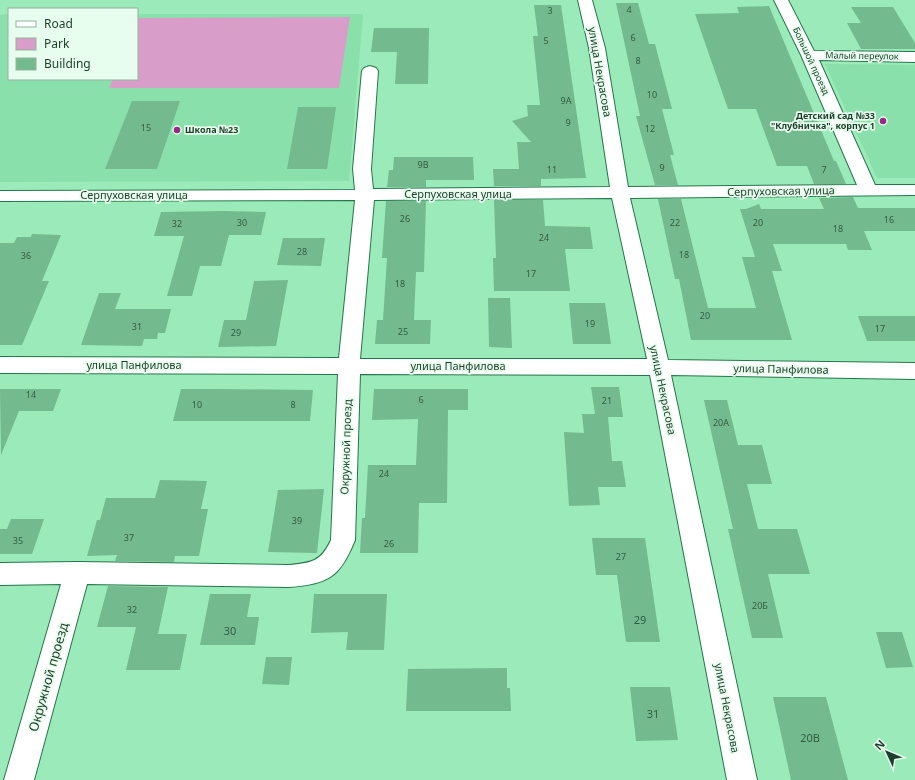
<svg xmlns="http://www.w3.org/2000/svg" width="915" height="780" viewBox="0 0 915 780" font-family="'Noto Sans',sans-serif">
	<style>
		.built { fill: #89e0aa }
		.green { fill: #d89ec9 }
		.building { fill: #73ba8e }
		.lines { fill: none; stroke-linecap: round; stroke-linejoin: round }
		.minor-casing { stroke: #24764a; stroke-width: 2 }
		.minor { fill: #fff; fill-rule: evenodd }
		.poi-dot { fill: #982785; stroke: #e7fdee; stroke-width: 1.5 }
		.labels { text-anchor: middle; stroke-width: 3.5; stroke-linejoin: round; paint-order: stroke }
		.number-label { font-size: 9px; fill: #325d43 }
		.far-street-label { font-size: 9px; fill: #1d3e2a; stroke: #e7fdee }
		.far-poi-label { font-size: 9px; font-weight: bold; fill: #1d3e2a; stroke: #e7fdee; text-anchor: end }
		.street-label { font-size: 11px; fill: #1d3e2a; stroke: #e7fdee }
		.near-number-label { font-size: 11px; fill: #325d43 }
		.near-street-label { font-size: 13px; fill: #1d3e2a; stroke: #e7fdee }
	</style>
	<rect width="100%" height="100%" fill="#9beab9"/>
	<path class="built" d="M9,14V79H137V14H363L349,181L0,182V15Z
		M825,64L915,65V178H877Z"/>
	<path class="green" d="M350,17L339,88H109L113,79H137V23L139,18Z"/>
	<path class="building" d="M616,3H638L649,44H655L672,109H662L674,155H670L678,185H655L636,116H640Z
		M534,5H561L586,178L541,179V186H494L493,169H519L517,142H531L512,121L528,116L527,105H540L533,36H538Z
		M769,6L834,161H836L846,184H814L807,166H777L756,109H728L695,14L739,13L737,7Z
		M851,7H893L915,43V49H861L847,23H861Z
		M374,28H429L428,84H395L397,52H371Z
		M132,101H180L157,169H105Z
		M298,107H336L327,169H287Z
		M394,157H473L474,180H426V187H387L389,170H393Z
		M853,197L858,208H915V231H864L872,250H848L846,244H773L782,271H772L792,340H691L679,279H675L658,199H681L708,308H756L742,257H755L740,209H746L759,204L761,209H824L819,198Z
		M494,200H543L545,226L590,227L593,249H565L570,291H494L493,258H496Z
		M386,201H426L424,272H416L414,320H431L430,344H375L377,320H383L387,258H382Z
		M224,211L266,212L261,235H229L221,266H200L192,296H167L184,236H154L161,212Z
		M32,234L61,235L42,281H49L22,345H0V243H14L17,237H31Z
		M283,238H325L321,266L277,265Z
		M288,280L276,346L218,347L224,320H246L254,281Z
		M99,293H121L115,309H171L165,333H158L157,339H144L142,346L81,345Z
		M488,298H510L512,348L489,347Z
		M569,303H605L611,344H573Z
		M858,316H915V341H867Z
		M591,387H619L623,417H608L612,461H622L626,487H598L600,505L569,506L564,432L584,433L582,414H595Z
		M0,389H61L53,411H19L1,455Z
		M181,389H221L313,390L310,421H173Z
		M374,389H468V410H448L447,503H419L418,553H360L362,518H365L368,465H416L418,419L372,420Z
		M704,400H727L738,445H762L772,484H747L758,529H797L810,574H768L783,638H752L728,529H733Z
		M160,480L207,481L201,509H208L199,556H175L174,562L115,561L117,555L87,556L97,520H100L106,498H155Z
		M324,489L317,553L268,552L278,490Z
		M11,519H44L32,554H0V529H7Z
		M592,538H645L660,642H626L617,575H596Z
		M108,586L168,587L158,634H187L180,670H126L136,627H97Z
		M210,594H251L247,617H259L255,645H200Z
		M314,594H387L384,650H346L348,632L311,633Z
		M876,632H902L913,667L886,668Z
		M266,657H292L289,685L262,684Z
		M507,668V688H510L511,711H406L408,669Z
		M630,687H670L678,740L636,741Z
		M773,697H826L848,780H791Z"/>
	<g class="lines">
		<g class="minor-casing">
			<path id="minor" d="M578,0H592L605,48L628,187L857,185L801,55L774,0H788L814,51L915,52V62L819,60L875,185H915V195L630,198L668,360L915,363V379L671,375L757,780H727L650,375L360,374L355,540C340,577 329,584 289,587L87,584L34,780H4L61,584L0,585V563L77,562L289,565C311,563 321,562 331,540L338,374L0,373V357L339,358L355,200L0,201V191L355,190L353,169L362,71L364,68L370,66L376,68L378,71L371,169L373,189L610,187L589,48ZM612,198L647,359H360L374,200Z"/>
		</g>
		<use href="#minor" class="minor"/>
	</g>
	<g class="poi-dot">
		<circle cx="883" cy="121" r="4"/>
		<circle cx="177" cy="130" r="4"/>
	</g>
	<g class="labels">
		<g class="number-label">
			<text x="629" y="13">4</text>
			<text x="550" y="14">3</text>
			<text x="633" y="41">6</text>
			<text x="546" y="44">5</text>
			<text x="638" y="64">8</text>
			<text x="652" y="98">10</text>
			<text x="566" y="104">9А</text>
			<text x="568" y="126">9</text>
			<text x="146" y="131">15</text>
			<text x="650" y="132">12</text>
			<text x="423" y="168">9В</text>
			<text x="662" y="171">9</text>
			<text x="552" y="173">11</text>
			<text x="824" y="173">7</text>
			<text x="405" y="222">26</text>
			<text x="889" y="223">16</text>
			<text x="242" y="226">30</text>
			<text x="675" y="226">22</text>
			<text x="758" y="226">20</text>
			<text x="177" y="227">32</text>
			<text x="838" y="232">18</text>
			<text x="544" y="241">24</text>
			<text x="302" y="255">28</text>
			<text x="684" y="258">18</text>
			<text x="26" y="259">36</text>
			<text x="531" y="277">17</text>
			<text x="400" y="287">18</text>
			<text x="705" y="319">20</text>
			<text x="590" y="327">19</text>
			<text x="137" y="330">31</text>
			<text x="880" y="332">17</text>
			<text x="403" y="335">25</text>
			<text x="236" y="336">29</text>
			<text x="31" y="398">14</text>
			<text x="421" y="403">6</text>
			<text x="607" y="404">21</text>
			<text x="197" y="408">10</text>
			<text x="293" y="408">8</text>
			<text x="721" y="426">20А</text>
			<text x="384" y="477">24</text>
			<text x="297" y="524">39</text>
			<text x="129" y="541">37</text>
			<text x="18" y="544">35</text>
			<text x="389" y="547">26</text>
			<text x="621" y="560">27</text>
			<text x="760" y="609">20Б</text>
			<text x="132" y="613">32</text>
		</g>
		<g class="far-street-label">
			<text transform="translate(862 56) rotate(1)" y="3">Малый переулок</text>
			<text transform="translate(811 61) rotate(65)" y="3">Большой проезд</text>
		</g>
		<g class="far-poi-label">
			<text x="875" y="119">Детский сад №33<tspan x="875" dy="10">"Клубничка", корпус 1</tspan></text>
			<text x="185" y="133" text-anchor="start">Школа №23</text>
		</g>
		<g class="street-label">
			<text transform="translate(600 72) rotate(80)" y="4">улица Некрасова</text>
			<text transform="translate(781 191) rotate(-1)" y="4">Серпуховская улица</text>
			<text x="458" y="198">Серпуховская улица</text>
			<text x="134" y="199">Серпуховская улица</text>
			<text x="134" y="369">улица Панфилова</text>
			<text x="458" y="370">улица Панфилова</text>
			<text transform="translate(781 369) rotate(1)" y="4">улица Панфилова</text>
			<text transform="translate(663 390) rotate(78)" y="4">улица Некрасова</text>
			<text transform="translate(346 447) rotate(-88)" y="4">Окружной проезд</text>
			<text transform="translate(727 708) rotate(79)" y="4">улица Некрасова</text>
		</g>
		<g class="near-number-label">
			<text x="640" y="624">29</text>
			<text x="230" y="635">30</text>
			<text x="653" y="718">31</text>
			<text x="810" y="742">20В</text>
		</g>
		<g class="near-street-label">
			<text transform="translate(48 677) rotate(-74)" y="5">Окружной проезд</text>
		</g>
	</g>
	<rect x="8" y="8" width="130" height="72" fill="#e7fdee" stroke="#96b1a0"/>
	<rect x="16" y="21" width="20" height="6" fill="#ffffff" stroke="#96b1a0"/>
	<text x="44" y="28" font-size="12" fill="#1d3e2a">Road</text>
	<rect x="16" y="38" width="20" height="12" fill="#d89ec9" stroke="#96b1a0"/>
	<text x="44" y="48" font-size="12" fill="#1d3e2a">Park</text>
	<rect x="16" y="58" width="20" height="12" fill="#73ba8e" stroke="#96b1a0"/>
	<text x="44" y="68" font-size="12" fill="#1d3e2a">Building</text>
	<g transform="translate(887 752) rotate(314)" stroke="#e7fdee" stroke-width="3" paint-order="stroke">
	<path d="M0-3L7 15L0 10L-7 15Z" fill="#1d3e2a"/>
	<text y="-6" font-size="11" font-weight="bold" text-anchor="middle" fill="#1d3e2a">N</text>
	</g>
</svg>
